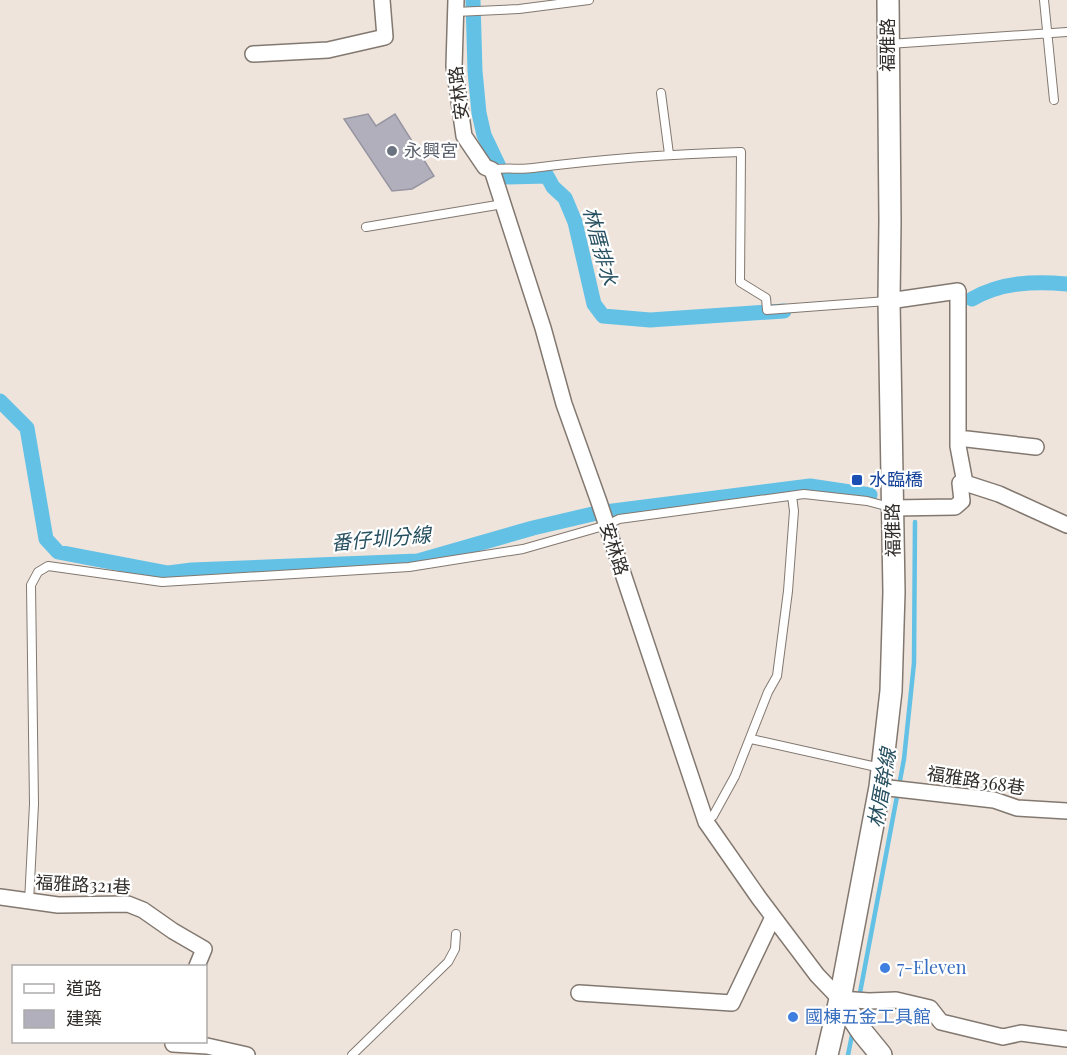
<svg xmlns="http://www.w3.org/2000/svg" width="1067" height="1055" viewBox="0 0 1067 1055" font-family="'Playfair Display','Noto Sans TC',serif">
	<style>
		.lines { fill: none; stroke-linecap: round; stroke-linejoin: round }
		.stream { stroke: #63c1e6; stroke-width: 4.5 }
		.canal { stroke: #63c1e6; stroke-width: 15 }
		.building { fill: #b0afbb; stroke: #9695a1; stroke-width: 1.5 }
		.lane-casing { stroke: #827870; stroke-width: 10 }
		.street-casing { stroke: #827870; stroke-width: 18 }
		.secondary-casing { stroke: #827870; stroke-width: 24 }
		.lane { stroke: #fff; stroke-width: 8 }
		.street { stroke: #fff; stroke-width: 15 }
		.secondary { stroke: #fff; stroke-width: 21 }
		.worship-dot { fill: #6b7280; stroke: #fff; stroke-width: 2 }
		.transit-dot { fill: #1a4fb4; stroke: #fff; stroke-width: 2 }
		.shop-dot { fill: #3f7fe0; stroke: #fff; stroke-width: 2 }
		.labels { text-anchor: middle; stroke-width: 4.5; stroke-linejoin: round; paint-order: stroke }
		.street-label { font-size: 18px; fill: #312d2a; stroke: #fff }
		.worship-label { font-size: 18px; fill: #5b616d; stroke: #fff; text-anchor: start }
		.transit-label { font-size: 18px; fill: #164399; stroke: #fff; text-anchor: start }
		.shop-label { font-size: 18px; fill: #366cbe; stroke: #fff; text-anchor: start }
		.water-label { font-size: 20px; font-style: italic; fill: #275060; stroke: #fff }
	</style>
	<rect width="100%" height="100%" fill="#eee4db"/>
	<g class="lines">
		<path class="stream" d="M859,998L904,759L914,663L915,522
			M848,1055L853,1030"/>
		<path class="canal" d="M473,0L475,71L479,113L484,135L504,177L547,176L553,187L565,198L575,222L594,304L603,316L650,320L784,311
			M972,299C1002,282 1034,281 1067,284
			M0,401L27,428L46,539L58,552L168,573L192,570L418,561L533,528L597,513L810,486L870,495"/>
	</g>
	<path class="building" d="M368,114L376,126L395,114L434,176L412,189L392,191L344,119Z"/>
	<g class="lines">
		<g class="lane-casing">
			<path id="lane" d="M1044,0L1054,100
				M455,12L519,9L589,0
				M889,44L1067,32
				M661,93L669,154
				M492,170C505,167 519,170 533,168C602,159 672,154 741,152L740,282L766,298L767,310L887,301
				M366,227L503,204
				M751,739L881,768
				M706,822L713,816L735,776L768,692L777,676L788,591L794,511L792,496
				M29,902L34,804L31,585L38,572L48,566L162,582L409,567L523,549L607,525L619,519L804,494L867,501L890,507
				M352,1055L448,962L455,949L456,934"/>
		</g>
		<g class="street-casing">
			<path id="street" d="M456,0L454,66L464,136L485,167L492,170L543,328L564,404L599,502L706,822L759,898L817,975L840,999L869,1001L896,1000L930,1008L941,1022L1003,1037L1021,1033L1067,1039
				M253,54L328,50L385,37L382,0
				M889,301L958,291V446L965,483
				M958,438L1036,447
				M893,508L955,507L962,501L960,483H965L999,494L1067,525
				M880,787L994,800L1017,808L1067,811
				M0,897L58,905L128,904L143,910L173,931L204,949L197,966
				M579,993L732,1003L773,917
				M174,1042L173,1044L207,1046L247,1055"/>
		</g>
		<g class="secondary-casing">
			<path id="secondary" d="M840,999L863,1033L881,1055
				M827,1055L840,999L880,787L891,691L894,592L889,301L890,221L888,0"/>
		</g>
		<use href="#lane" class="lane"/>
		<use href="#street" class="street"/>
		<use href="#secondary" class="secondary"/>
	</g>
	<circle class="worship-dot" cx="392" cy="151" r="6"/>
	<rect class="transit-dot" x="851" y="474" width="12" height="12" rx="3"/>
	<g class="shop-dot">
		<circle cx="885" cy="968" r="6"/>
		<circle cx="793" cy="1017" r="6"/>
	</g>
	<g class="labels">
		<g class="street-label">
			<text transform="translate(888 45) rotate(-90)" y="6">福雅路</text>
			<text transform="translate(459 93) rotate(-97)" y="6">安林路</text>
			<text transform="translate(893 530) rotate(-91)" y="6">福雅路</text>
			<text transform="translate(614 549) rotate(72)" y="6">安林路</text>
			<text transform="translate(976 781) rotate(9)" y="6">福雅路368巷</text>
			<text transform="translate(83 885) rotate(3)" y="6">福雅路321巷</text>
		</g>
		<g class="worship-label">
			<text x="404" y="157">永興宮</text>
		</g>
		<g class="transit-label">
			<text x="869" y="486">水臨橋</text>
		</g>
		<g class="shop-label">
			<text x="897" y="974">7-Eleven</text>
			<text x="805" y="1023">國棟五金工具館</text>
		</g>
		<g class="water-label">
			<text transform="translate(600 246) rotate(75)" y="7">林厝排水</text>
			<text transform="translate(381 539) rotate(-5)" y="7">番仔圳分線</text>
			<text transform="translate(882 788) rotate(-80)" y="7">林厝幹線</text>
		</g>
	</g>
	<rect x="12" y="965" width="195" height="78" fill="#ffffff" stroke="#adabaa" stroke-width="1.5"/>
	<rect x="24" y="984" width="30" height="9" fill="#ffffff" stroke="#adabaa" stroke-width="1.5"/>
	<text x="66" y="995" font-size="18" fill="#312d2a">道路</text>
	<rect x="24" y="1010" width="30" height="18" fill="#b0afbb" stroke="#adabaa" stroke-width="1.5"/>
	<text x="66" y="1025" font-size="18" fill="#312d2a">建築</text>
</svg>
